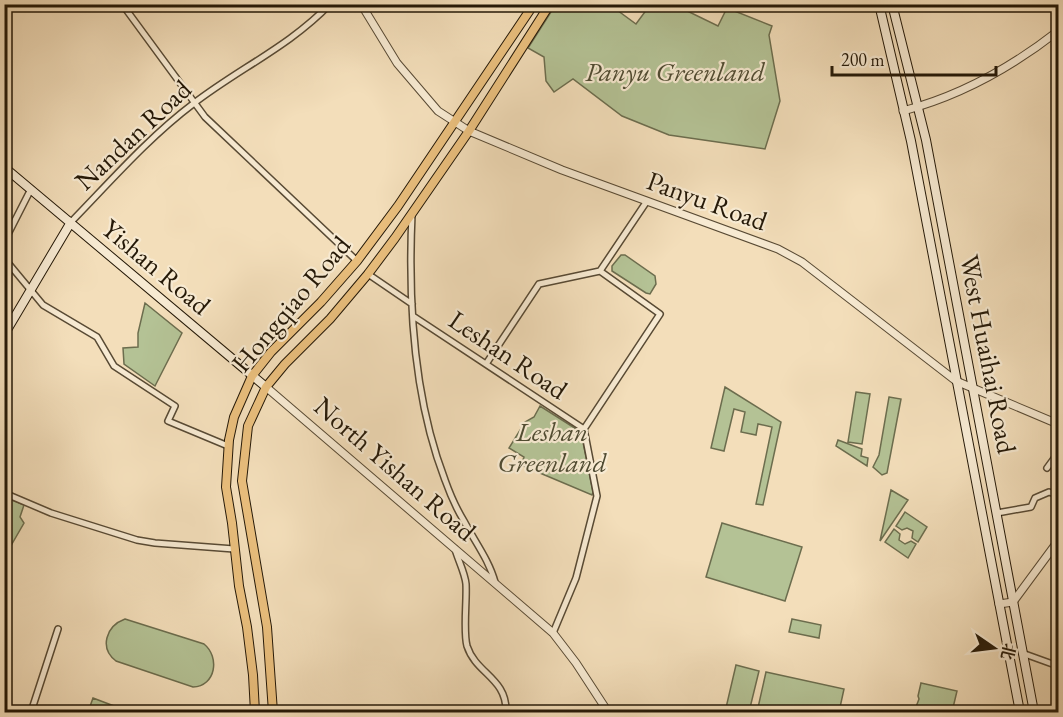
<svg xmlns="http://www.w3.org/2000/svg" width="1063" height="717" viewBox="0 0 1063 717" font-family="'EB Garamond','Noto Serif SC',serif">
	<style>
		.green { fill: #b4c295; stroke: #6c6d4e; stroke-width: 1.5 }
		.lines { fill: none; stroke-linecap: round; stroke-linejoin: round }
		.minor-casing { stroke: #584a34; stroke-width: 8 }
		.tertiary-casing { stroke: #584a34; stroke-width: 9 }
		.secondary-casing { stroke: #241807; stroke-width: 10 }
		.primary-casing { stroke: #241807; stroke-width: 10 }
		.minor { stroke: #f7ead2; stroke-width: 5 }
		.tertiary { stroke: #f7ead2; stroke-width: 7 }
		.secondary { stroke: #f7ead2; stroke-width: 8 }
		.primary { stroke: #eabf7d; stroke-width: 8 }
		.labels { text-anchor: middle; stroke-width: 4.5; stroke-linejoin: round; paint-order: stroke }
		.park-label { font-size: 27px; font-style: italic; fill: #4f4b32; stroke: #f7ead2 }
		.street-label { font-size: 27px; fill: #241807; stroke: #f7ead2 }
	</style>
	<rect width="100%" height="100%" fill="#f3deba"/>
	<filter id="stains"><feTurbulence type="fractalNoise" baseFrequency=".00333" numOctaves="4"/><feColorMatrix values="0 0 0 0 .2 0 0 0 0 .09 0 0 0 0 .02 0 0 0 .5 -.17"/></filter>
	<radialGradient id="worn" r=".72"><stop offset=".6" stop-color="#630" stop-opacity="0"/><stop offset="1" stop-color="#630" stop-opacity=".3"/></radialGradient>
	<path class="green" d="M556,4L610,5L636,24L650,5H675L718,26L727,8L772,26L769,35L780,101L765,149L669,135L622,116L573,79L554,92L546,81L544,57L528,48Z
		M621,255H625L655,276L656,284L650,294L646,293L612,271V266Z
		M145,303L182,333L155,386L124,364L123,348L138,347V333Z
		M725,387L781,422L763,505L756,504L772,427L758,424L756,435L741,432L745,412L734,409L724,451L711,448Z
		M856,392L870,394L862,444L848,442Z
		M889,397L901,399L887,473L882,475L873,467L879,455Z
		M540,406L581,432L593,492L592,495L521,465L524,457L509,448L525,422L534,417Z
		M838,440L862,449L861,456L868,458L867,466L836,446Z
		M891,490L908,500L880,541Z
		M5,497L24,505L20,517L24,523L5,556Z
		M905,512L927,527L918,542L912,538L913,531L907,528L902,530L896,526Z
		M722,523L802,547L785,601L706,577Z
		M894,529L900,534L899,540L905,544L911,541L916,544L908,558L885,542Z
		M125,619L204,644C220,657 216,686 193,687L116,661C99,648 106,626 125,619Z
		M792,619L821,625L819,638L789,632Z
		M736,665L759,671L749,712H725Z
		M766,672L844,689L839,712H757Z
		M921,683L957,691L952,712H914L919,699L918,696Z
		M93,698L114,706L111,712H88Z"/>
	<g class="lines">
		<g class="minor-casing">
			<path id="minor" d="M122,4L205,117L357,261
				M412,214C408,302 413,397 445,480C450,494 456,508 464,521C475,542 489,560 495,582
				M71,222C110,182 148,138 193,104C238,69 290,46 330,4
				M4,242L31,189
				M4,258L43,305L97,337L114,366L175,406L168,421L228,446
				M368,274L412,304
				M413,316L584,429L597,496L576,578L553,633
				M486,364L539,284L600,271L647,201
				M584,429L660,314L600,271
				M1047,468L1058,453
				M4,493L51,513L137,540L155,543L234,549
				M997,513L1031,507L1035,498L1049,492L1058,495
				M455,549C458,560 465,573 466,584C467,601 463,631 467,646C476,674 507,678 506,712
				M1022,653L1058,666
				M31,712L58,629"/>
		</g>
		<g class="tertiary-casing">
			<path id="tertiary" d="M361,4L397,63L438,111L469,131L562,170L778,249L802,262L956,381L1058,424
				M903,111C960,96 1012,67 1058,31
				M266,387L553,633L576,663L608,712
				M999,604L1013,602L1058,541"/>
		</g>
		<g class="secondary-casing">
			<path id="secondary" d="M879,4L911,141L1020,712
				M892,4L926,140L1034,712
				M4,167L266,387
				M4,335L71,222"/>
		</g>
		<g class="primary-casing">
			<path id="primary" d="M255,712L253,675L247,627L239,586L232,523L226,487L229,440L234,417L252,376L271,352L321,302L357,261L398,206L534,4
				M273,712L267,627L242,481L248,426L266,387L285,364L330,319L368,274L395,238L469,131L550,4"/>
		</g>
		<use href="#minor" class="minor"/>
		<use href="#tertiary" class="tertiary"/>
		<use href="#secondary" class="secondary"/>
		<use href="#primary" class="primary"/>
	</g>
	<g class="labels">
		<g class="park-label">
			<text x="675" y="81">Panyu Greenland</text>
			<text x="552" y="441">Leshan<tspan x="552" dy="31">Greenland</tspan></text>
		</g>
		<g class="street-label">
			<text transform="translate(133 135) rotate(-43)" y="9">Nandan Road</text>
			<text transform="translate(707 201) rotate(20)" y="9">Panyu Road</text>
			<text transform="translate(156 267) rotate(40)" y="9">Yishan Road</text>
			<text transform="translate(291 304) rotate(-50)" y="9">Hongqiao Road</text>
			<text transform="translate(988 354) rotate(79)" y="9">West Huaihai Road</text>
			<text transform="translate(508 355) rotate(34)" y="9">Leshan Road</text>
			<text transform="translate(395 469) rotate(41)" y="9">North Yishan Road</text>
		</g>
	</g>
	<rect width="1063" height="717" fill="none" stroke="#f3deba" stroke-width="24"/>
	<rect x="6" y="6" width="1051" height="705" fill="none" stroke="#241807" stroke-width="3"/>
	<rect x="12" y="12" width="1039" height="693" fill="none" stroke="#241807" stroke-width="1.5"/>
	<g transform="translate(994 648) rotate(104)" stroke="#f7ead2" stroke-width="4.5" paint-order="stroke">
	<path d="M0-4.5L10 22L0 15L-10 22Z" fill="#241807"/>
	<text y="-9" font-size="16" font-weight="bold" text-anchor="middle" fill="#241807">北</text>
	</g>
	<path d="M832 66v9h164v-9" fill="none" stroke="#241807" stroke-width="3"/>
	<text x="841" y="66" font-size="18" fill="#241807" stroke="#f7ead2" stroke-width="4.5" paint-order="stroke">200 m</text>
	<rect width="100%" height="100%" filter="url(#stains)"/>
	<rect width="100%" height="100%" fill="url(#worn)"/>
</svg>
